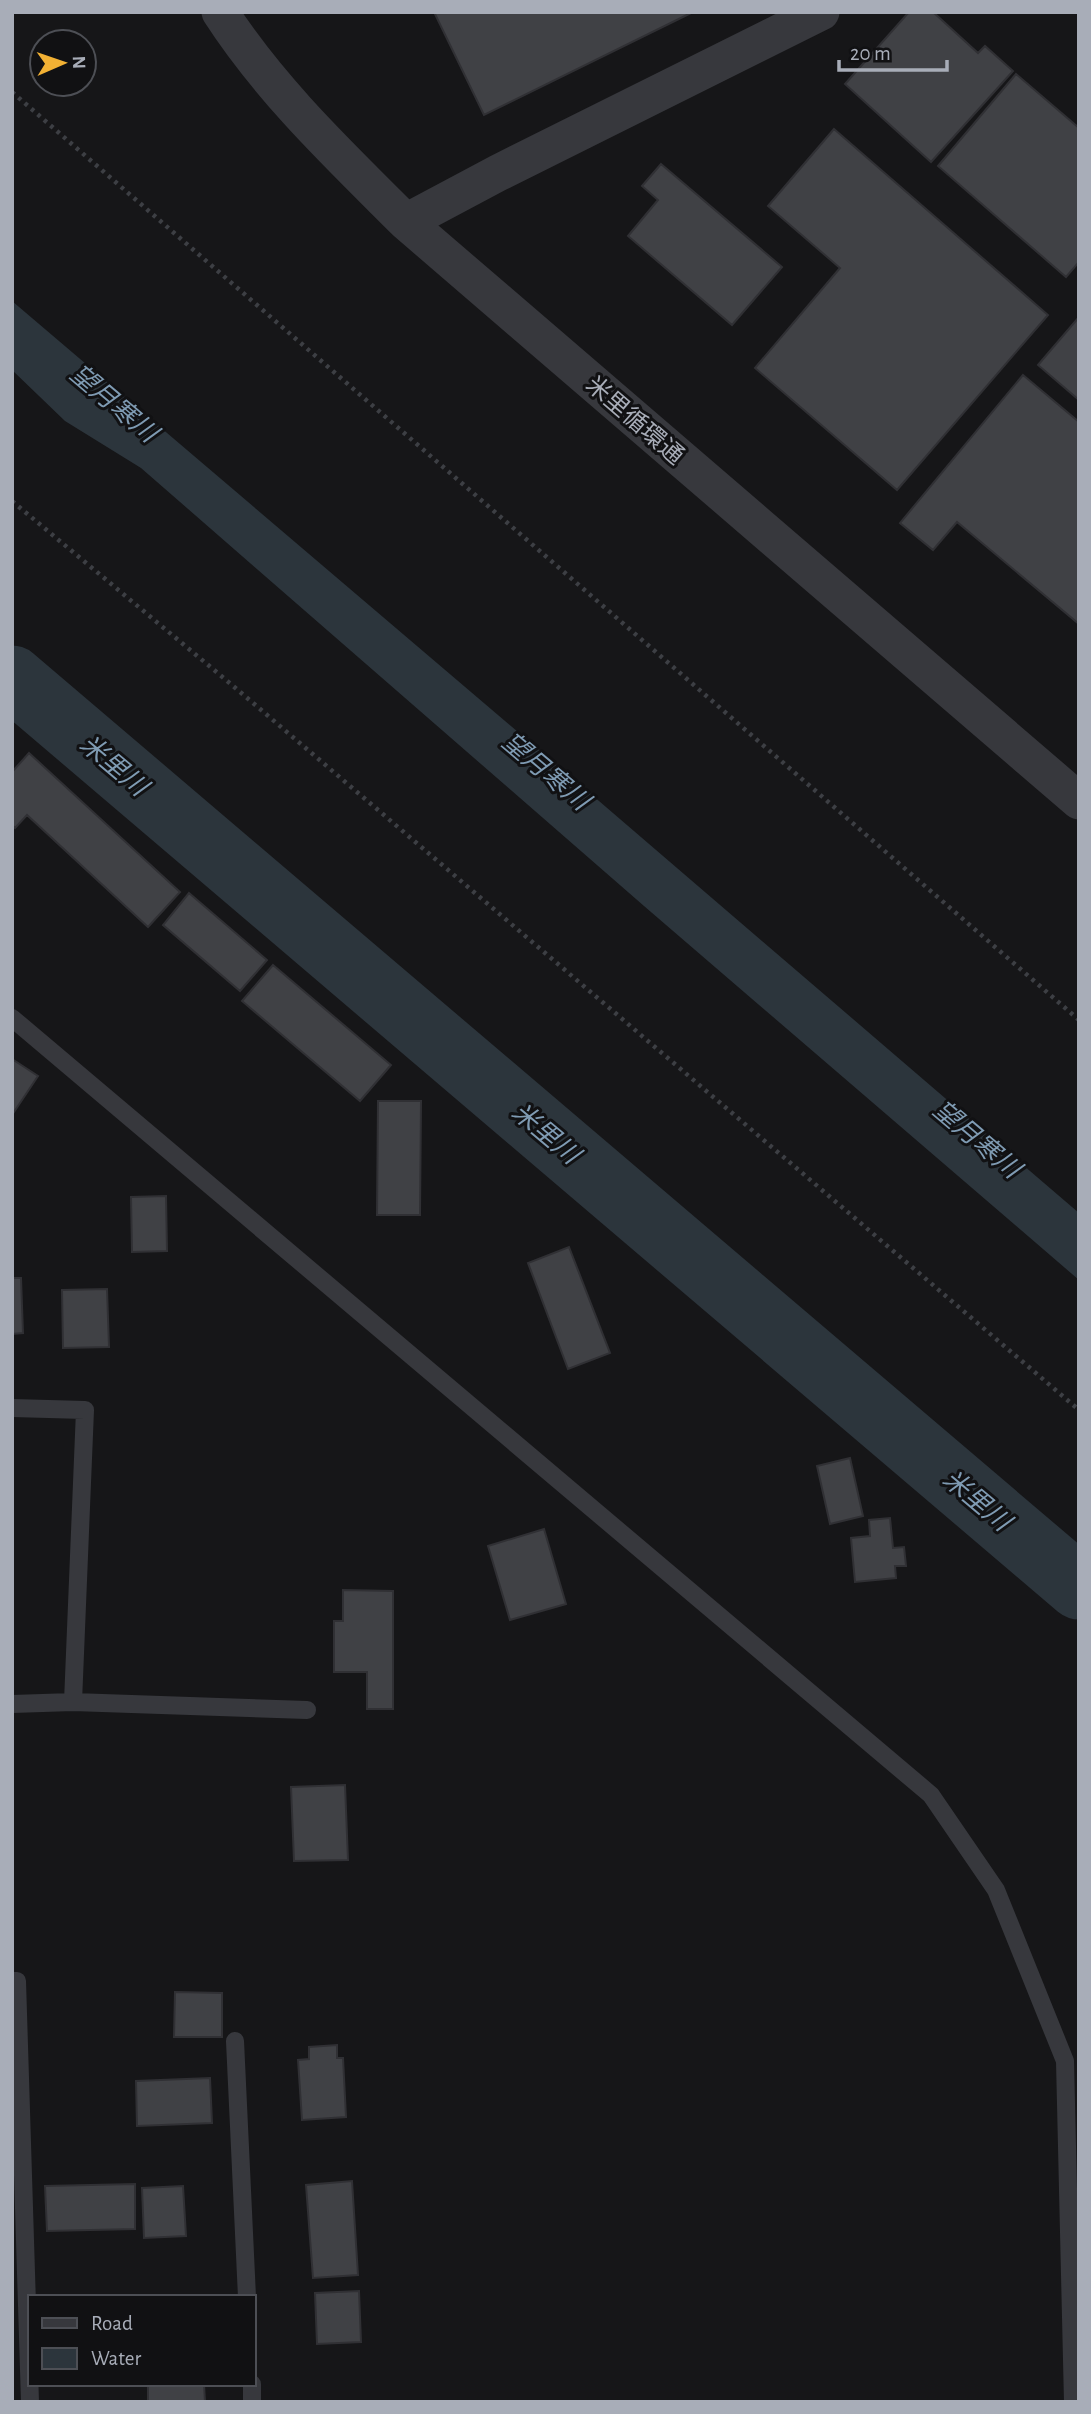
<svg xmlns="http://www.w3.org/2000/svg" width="1091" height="2414" viewBox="0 0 1091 2414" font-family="'Alegreya Sans','Noto Sans JP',sans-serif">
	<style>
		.water { fill: #2c353c }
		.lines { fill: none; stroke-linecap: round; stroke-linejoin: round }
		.river { stroke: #2c353c; stroke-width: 65 }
		.building { fill: #404145; stroke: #303034; stroke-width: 2 }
		.path { stroke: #3d3f44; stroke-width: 4.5; stroke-dasharray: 3.5 5; stroke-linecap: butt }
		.lane { stroke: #37383d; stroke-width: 18 }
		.street { stroke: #37383d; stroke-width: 37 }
		.labels { text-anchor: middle; stroke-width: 6; stroke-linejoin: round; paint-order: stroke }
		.street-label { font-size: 24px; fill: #a8adb8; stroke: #111113 }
		.water-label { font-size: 26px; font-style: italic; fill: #7f9bb3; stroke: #111113 }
	</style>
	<rect width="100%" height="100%" fill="#161618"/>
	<path class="water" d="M12,301L599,801L1079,1213V1280L644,906L141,468L65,421L12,370Z"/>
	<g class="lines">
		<path class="river" d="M12,678L1079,1587"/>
	</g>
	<path class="building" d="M434,12H693L484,115Z
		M909,12H933L978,53L985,46L1013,71L931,162L845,84Z
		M1016,74L1079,128V262L1066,277L938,166Z
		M834,129L1048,315L897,490L755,368L840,268L768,206Z
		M661,164L782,267L732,325L628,236L658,200L642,186Z
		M1079,317V400L1038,365Z
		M1023,375L1079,422V624L957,522L933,550L900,523Z
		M29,753L180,892L148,927L27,815L15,828L12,825V772Z
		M189,893L267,960L240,991L163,925Z
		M273,965L391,1065L360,1101L242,1001Z
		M12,1059L38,1076L12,1115Z
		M378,1101H421L420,1215H377Z
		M166,1196L167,1251L132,1252L131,1197Z
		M569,1247L610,1353L568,1369L528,1263Z
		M12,1278H21L23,1333L12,1334Z
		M107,1289L109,1347L63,1348L62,1290Z
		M850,1458L863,1516L830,1524L817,1466Z
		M890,1518L893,1548L904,1547L906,1566H895L896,1578L855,1582L851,1538L870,1536L869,1520Z
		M544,1529L566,1604L510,1620L488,1546Z
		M343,1590L393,1591V1709H367V1672H334V1621H343Z
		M345,1785L348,1860L294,1861L291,1787Z
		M175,1992L222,1993V2037H174Z
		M337,2045V2058H343L346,2117L302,2120L298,2060L309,2059V2047Z
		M210,2078L212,2123L137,2126L136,2081Z
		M352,2181L358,2275L313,2278L306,2185Z
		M135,2184V2229L47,2231L45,2186Z
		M183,2186L186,2236L144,2238L142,2188Z
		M359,2291L361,2342L317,2344L315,2293Z
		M148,2384H204L205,2402H148Z"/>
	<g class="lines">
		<path class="path" d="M12,92L1079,1020
			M12,501L232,685L1079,1410"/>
		<path class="lane" d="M12,1018L931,1795L996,1890L1065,2061L1073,2402
			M12,1408L85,1410L73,1702
			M12,1704L73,1702L307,1710
			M12,1981H17L30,2402
			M235,2041L247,2297
			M252,2384V2402"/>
		<path class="street" d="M220,12C271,91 340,156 406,222L1079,801
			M406,222L498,173L821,12"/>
	</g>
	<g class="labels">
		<g class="street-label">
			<text transform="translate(635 420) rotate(41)" y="8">米里循環通</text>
		</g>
		<g class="water-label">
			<text transform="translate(114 403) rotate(40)" y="9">望月寒川</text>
			<text transform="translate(114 765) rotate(40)" y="9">米里川</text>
			<text transform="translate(546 771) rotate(40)" y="9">望月寒川</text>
			<text transform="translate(546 1133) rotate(40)" y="9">米里川</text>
			<text transform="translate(977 1139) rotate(40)" y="9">望月寒川</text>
			<text transform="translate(977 1500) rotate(40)" y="9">米里川</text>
		</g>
	</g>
	<rect width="1091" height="2414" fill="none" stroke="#a8adb8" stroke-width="28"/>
	<rect x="28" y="2295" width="228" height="91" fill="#111113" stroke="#4d4f55" stroke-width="2"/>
	<rect x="42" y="2318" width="35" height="10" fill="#37383d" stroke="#4d4f55" stroke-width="2"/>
	<text x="91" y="2330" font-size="21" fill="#a8adb8">Road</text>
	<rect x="42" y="2348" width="35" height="21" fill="#2c353c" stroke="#4d4f55" stroke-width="2"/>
	<text x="91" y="2365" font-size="21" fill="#a8adb8">Water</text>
	<g transform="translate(63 63) rotate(88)"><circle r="33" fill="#111113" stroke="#4d4f55" stroke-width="2"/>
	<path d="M0-5L12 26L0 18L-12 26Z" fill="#f2b134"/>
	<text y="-10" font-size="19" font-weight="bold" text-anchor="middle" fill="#a8adb8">N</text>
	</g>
	<path d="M839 60v10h108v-10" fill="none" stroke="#a8adb8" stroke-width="3.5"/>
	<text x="850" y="60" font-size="21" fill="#a8adb8" stroke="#111113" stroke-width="5" paint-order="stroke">20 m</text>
</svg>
